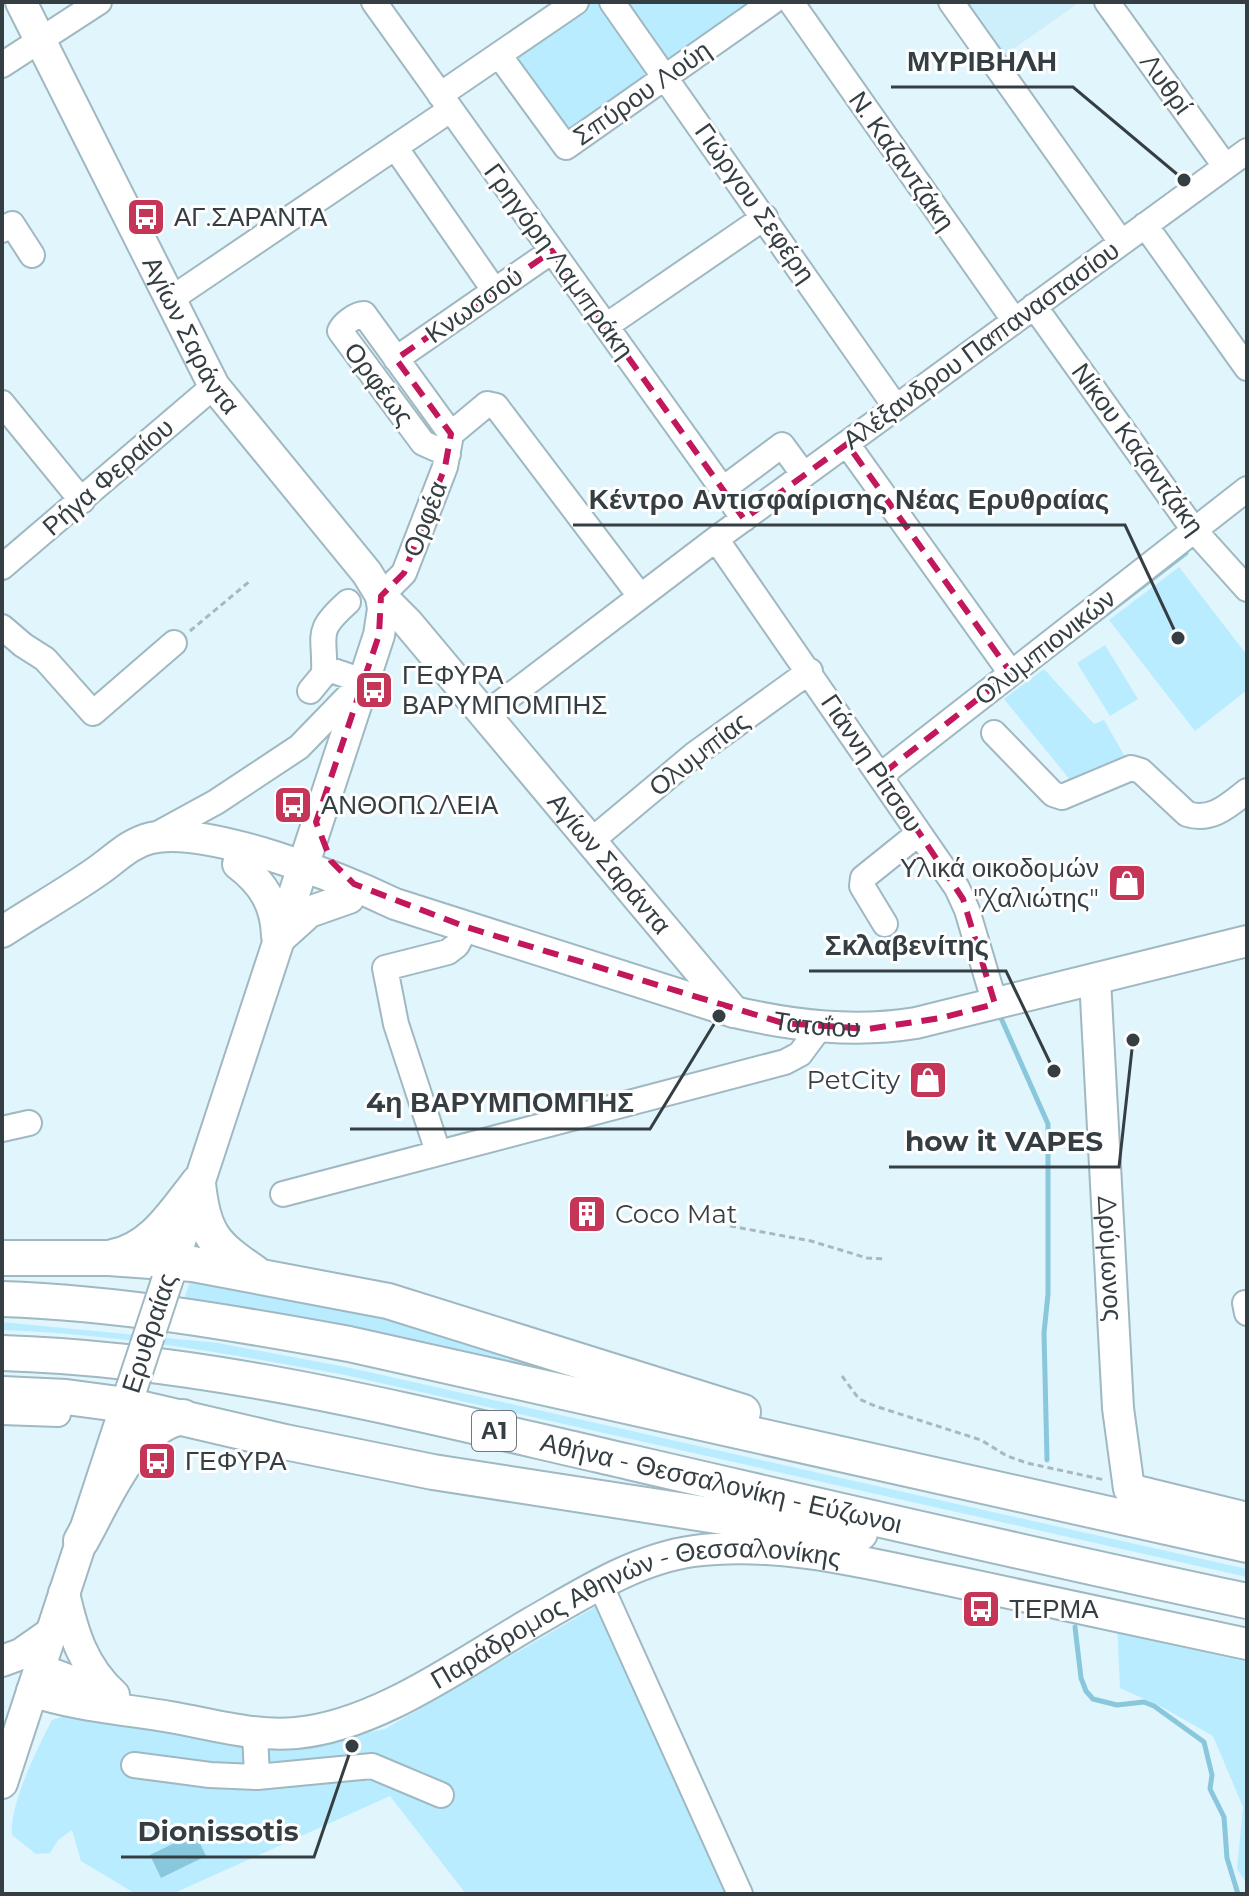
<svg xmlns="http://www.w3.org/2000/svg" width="1249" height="1896" viewBox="0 0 1249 1896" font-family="Montserrat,sans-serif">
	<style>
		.built { fill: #cdeffc }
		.green { fill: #b9ecff }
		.water { fill: #89c7dd }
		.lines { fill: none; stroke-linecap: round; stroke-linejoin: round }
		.stream { stroke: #89c7dd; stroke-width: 5 }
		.minor-casing { stroke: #9fb8c1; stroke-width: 28 }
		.major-casing { stroke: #9fb8c1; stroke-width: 34 }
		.highway-casing { stroke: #9fb8c1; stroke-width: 38 }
		.path { stroke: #a8b8bf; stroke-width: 3; stroke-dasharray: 6 4; stroke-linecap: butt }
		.minor { stroke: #fff; stroke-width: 24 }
		.major { stroke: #fff; stroke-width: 30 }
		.highway { stroke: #fff; stroke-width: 34 }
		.major-bridge-casing { stroke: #9fb8c1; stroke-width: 34; stroke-linecap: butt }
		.major-bridge { stroke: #fff; stroke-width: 30 }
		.marked { fill: none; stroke: #c2185b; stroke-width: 6; stroke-dasharray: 16 10; stroke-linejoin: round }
		.labels { text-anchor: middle; stroke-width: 6; stroke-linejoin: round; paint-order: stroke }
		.shield { fill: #fefefe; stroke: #71787b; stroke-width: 2 }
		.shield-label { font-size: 24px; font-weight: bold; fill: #353f43 }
		.street-label { font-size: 26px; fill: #353f43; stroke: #fefefe }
		.poi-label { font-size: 26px; fill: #353f43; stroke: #fefefe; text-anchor: start }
		.leader { fill: none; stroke: #353f43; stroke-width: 3 }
		.callout-dot { fill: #353f43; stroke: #fefefe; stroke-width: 3 }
		.callout-label { font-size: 28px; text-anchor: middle; font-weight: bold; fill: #353f43; stroke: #fefefe; stroke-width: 6; stroke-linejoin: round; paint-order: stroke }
	</style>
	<rect width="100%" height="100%" fill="#e1f5fd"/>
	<path class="built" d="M957,2H1080L998,60Z"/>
	<path class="green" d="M586,2H599L653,77L566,137L506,58Z
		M626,2H760L672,64Z
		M1179,567L1247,655V690L1195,731L1109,620Z
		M1105,645L1138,699L1110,716L1077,663Z
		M1044,669L1094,724L1104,720L1127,760L1071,781L1004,699Z
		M191,1278L303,1294L712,1413L182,1306Z
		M2,1322L218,1343L346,1367L1247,1569V1577L345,1375C232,1354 118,1334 2,1330Z
		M600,1604L732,1894H466L390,1796L172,1894H136L81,1861L72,1830L58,1840L50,1853L36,1854L12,1835C9,1805 38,1747 52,1720L81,1711L319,1743L385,1729Z
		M1117,1624L1247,1651V1884L1237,1869L1243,1807L1213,1736L1162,1707L1120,1688Z"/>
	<path class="water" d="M195,1833L206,1856L161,1878L150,1855Z"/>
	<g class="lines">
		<path class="stream" d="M1054,654L1186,553
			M1001,1018L1048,1124V1294L1044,1333L1047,1460
			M1075,1627L1081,1678L1086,1691L1093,1699L1117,1705L1144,1702L1154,1706L1204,1742L1212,1775L1210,1789L1224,1817L1227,1858L1238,1894"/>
		<g class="minor-casing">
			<path id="minor" d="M374,2L744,519
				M612,2L895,406
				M791,2L1014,320
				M951,2L1121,242
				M1107,2L1225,166
				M499,55L566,147L772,2
				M2,65L99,2
				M440,95L576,2
				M395,147L494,290
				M1145,225L1247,368
				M2,230L12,224L32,255
				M171,299L450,110
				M1034,306L1194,530L1247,589
				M606,326L765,217
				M396,359L552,251
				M2,403L82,501
				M451,434L487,404L496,406L640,596
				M847,444L1011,673
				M448,454L423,443L340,331C343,324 356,314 364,314L451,434
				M723,489L782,445L804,475
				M716,539L957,888L967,910L995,1004
				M2,567L214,386
				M381,596L404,573L445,467L450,440
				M2,627L23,645L45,659L93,713L174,643
				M310,691L324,674C326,634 313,633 348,602
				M485,715L716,539L1247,151
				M994,733L1053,794L1062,797L1131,768L1141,771L1187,814C1212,822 1229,805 1247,791
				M881,775L1247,489
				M152,837L216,802L299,747L363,681L325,668
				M591,841L695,754L810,671
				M885,924L862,886L863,878L919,833
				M2,1129L29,1123
				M438,1152L396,1024L385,968L448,952L457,945L466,927
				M283,1194L785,1062L800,1054L820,1027
				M1245,1303L1247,1313
				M2,1412L58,1414
				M600,1584L740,1894
				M134,1765L210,1775L257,1777L255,1732
				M257,1777L372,1766L441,1795"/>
		</g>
		<g class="major-casing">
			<g id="major">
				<path id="s1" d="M21,2L214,386L367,573L381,596L407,622L734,1012"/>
				<path d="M238,864C263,883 276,904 277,936"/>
				<path id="s2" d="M2,932C34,911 68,892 99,870C116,858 130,843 151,838C209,826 341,878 395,904L734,1012C795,1026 854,1033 916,1023L1247,941"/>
				<path d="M279,939L309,912L349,898"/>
				<path id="s3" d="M1095,979L1118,1408L1129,1489L1247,1518"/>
				<path d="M167,1281L379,635L383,609L381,596"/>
				<path d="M64,1593C73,1633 83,1667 114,1695"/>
				<path d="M2,1661L21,1654L51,1633"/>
				<path d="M39,1669L111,1696"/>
				<path id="s4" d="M32,1691C77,1706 123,1709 170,1717C211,1724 254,1737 296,1733C377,1726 462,1663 531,1623C582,1594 635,1559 694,1551C780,1540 870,1564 953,1581C1051,1602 1149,1623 1247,1644"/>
				<path d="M2,1783L132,1387"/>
			</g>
		</g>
		<g class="highway-casing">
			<g id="highway">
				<path d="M198,1183C203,1234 214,1245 255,1273"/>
				<path d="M113,1257C153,1249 174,1213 198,1183"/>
				<path d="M2,1258H109L193,1264L388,1301L743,1412"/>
				<path d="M2,1299C119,1303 234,1323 349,1344L1247,1545"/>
				<path id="s5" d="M2,1353C204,1359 403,1410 599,1455C815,1505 1030,1555 1247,1601"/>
				<path d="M2,1394L66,1397L126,1405L285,1442L433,1472L795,1528L860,1533"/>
				<path d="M81,1541C104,1501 133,1425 183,1417"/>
			</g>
		</g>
		<path class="path" d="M190,631L250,581
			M730,1226L811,1241L867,1258L885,1259
			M842,1376L859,1399L875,1406L981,1440L1007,1456L1027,1463L1105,1480"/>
		<use href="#minor" class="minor"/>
		<use href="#major" class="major"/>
		<use href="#highway" class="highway"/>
		<g class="major-bridge-casing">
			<path id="major-bridge" d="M132,1387L167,1281"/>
		</g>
		<use href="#major-bridge" class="major-bridge"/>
	</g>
	<path class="marked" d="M552,251L744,519L847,444L1011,673L881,775L963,899L995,1004L941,1018L868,1029L783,1023L466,927L354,884L331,861L316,822L379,635L381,596L404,573L445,467L451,434L396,359Z"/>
	<defs>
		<g id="bus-square" transform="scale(2)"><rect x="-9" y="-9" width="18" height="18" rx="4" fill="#c53557" stroke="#fefefe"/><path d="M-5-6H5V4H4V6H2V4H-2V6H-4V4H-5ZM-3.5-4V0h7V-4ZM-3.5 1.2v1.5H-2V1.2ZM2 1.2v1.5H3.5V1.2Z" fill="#fff"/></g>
		<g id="shop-square" transform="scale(2)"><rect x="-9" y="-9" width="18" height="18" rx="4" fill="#c53557" stroke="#fefefe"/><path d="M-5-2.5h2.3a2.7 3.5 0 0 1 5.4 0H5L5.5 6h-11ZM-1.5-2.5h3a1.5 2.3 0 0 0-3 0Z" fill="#fff"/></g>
		<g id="building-square" transform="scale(2)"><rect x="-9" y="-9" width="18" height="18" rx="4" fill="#c53557" stroke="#fefefe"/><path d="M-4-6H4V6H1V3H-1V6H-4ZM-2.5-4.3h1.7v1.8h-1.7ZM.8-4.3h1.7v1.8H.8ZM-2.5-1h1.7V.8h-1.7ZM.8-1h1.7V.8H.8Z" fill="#fff"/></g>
	</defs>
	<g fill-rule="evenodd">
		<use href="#bus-square" x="146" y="217"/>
		<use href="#bus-square" x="374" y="690"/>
		<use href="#bus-square" x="293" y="805"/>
		<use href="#shop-square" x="1127" y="883"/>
		<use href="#shop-square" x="928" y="1080"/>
		<use href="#building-square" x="587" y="1214"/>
		<use href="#bus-square" x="157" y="1461"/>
		<use href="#bus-square" x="981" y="1609"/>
	</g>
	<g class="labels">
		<rect class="shield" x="472" y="1411" width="44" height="40" rx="6"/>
		<g class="shield-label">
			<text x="494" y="1439">Α1</text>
		</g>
		<g class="street-label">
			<text transform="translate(1166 84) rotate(54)" y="9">Λυθρί</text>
			<text transform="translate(642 93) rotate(-35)" y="9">Σπύρου Λούη</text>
			<text transform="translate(902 161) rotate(55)" y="9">Ν. Καζαντζάκη</text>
			<text transform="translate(755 203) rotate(55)" y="9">Γιώργου Σεφέρη</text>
			<text transform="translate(559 261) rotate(54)" y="9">Γρηγόρη Λαμπράκη</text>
			<text transform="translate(474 305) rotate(-35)" y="9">Κνωσσού</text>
			<text dy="9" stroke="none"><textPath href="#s1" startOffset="374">Αγίων Σαράντα</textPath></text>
			<text transform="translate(981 345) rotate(-36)" y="9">Αλέξανδρου Παπαναστασίου</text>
			<text transform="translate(379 384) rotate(53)" y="9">Ορφέως</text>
			<text transform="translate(1138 449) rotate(54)" y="9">Νίκου Καζαντζάκη</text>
			<text transform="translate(108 477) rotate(-41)" y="9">Ρήγα Φεραίου</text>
			<text transform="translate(425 519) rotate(-69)" y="9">Ορφέα</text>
			<text transform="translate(1045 647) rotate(-38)" y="9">Ολυμπιονικών</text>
			<text transform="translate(699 754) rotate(-38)" y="9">Ολυμπίας</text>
			<text transform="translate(872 763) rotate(56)" y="9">Γιάννη Ρίτσου</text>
			<text dy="9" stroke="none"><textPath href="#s1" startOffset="1050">Αγίων Σαράντα</textPath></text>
			<text dy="9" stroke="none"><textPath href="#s2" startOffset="872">Τατοΐου</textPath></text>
			<text dy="9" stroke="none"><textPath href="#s3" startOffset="280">Δρύμωνος</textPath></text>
			<text transform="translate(149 1333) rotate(-72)" y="9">Ερυθραίας</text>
			<text dy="9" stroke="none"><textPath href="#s5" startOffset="732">Αθήνα - Θεσσαλονίκη - Εύζωνοι</textPath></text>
			<text dy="9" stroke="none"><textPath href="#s4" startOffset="636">Παράδρομος Αθηνών - Θεσσαλονίκης</textPath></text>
		</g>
		<g class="poi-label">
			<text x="174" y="226">ΑΓ.ΣΑΡΑΝΤΑ</text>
			<text x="402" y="684">ΓΕΦΥΡΑ<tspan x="402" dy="30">ΒΑΡΥΜΠΟΜΠΗΣ</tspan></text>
			<text x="321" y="814">ΑΝΘΟΠΩΛΕΙΑ</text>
			<text x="1099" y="877" text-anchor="end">Υλικά οικοδομών<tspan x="1099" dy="30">"Χαλιώτης"</tspan></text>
			<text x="900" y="1089" text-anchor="end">PetCity</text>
			<text x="615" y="1223">Coco Mat</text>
			<text x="185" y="1470">ΓΕΦΥΡΑ</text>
			<text x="1009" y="1618">ΤΕΡΜΑ</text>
		</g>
	</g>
	<path class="leader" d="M1184 180L1073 87H891M1178 638L1125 525H573M1054 1071L1006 971H809M719 1016L650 1129H350M1133 1040L1119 1167H889M352 1746L314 1857H121"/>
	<g class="callout-dot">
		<circle cx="1184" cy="180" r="8"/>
		<circle cx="1178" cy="638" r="8"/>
		<circle cx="1054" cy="1071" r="8"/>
		<circle cx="719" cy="1016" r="8"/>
		<circle cx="1133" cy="1040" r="8"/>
		<circle cx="352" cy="1746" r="8"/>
	</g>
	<g class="callout-label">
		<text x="982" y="71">ΜΥΡΙΒΗΛΗ</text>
		<text x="849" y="509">Κέντρο Αντισφαίρισης Νέας Ερυθραίας</text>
		<text x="907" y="955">Σκλαβενίτης</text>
		<text x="500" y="1112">4η ΒΑΡΥΜΠΟΜΠΗΣ</text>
		<text x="1004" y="1151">how it VAPES</text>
		<text x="218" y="1841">Dionissotis</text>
	</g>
	<rect width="1249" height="1896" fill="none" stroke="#353f43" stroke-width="8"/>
</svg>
